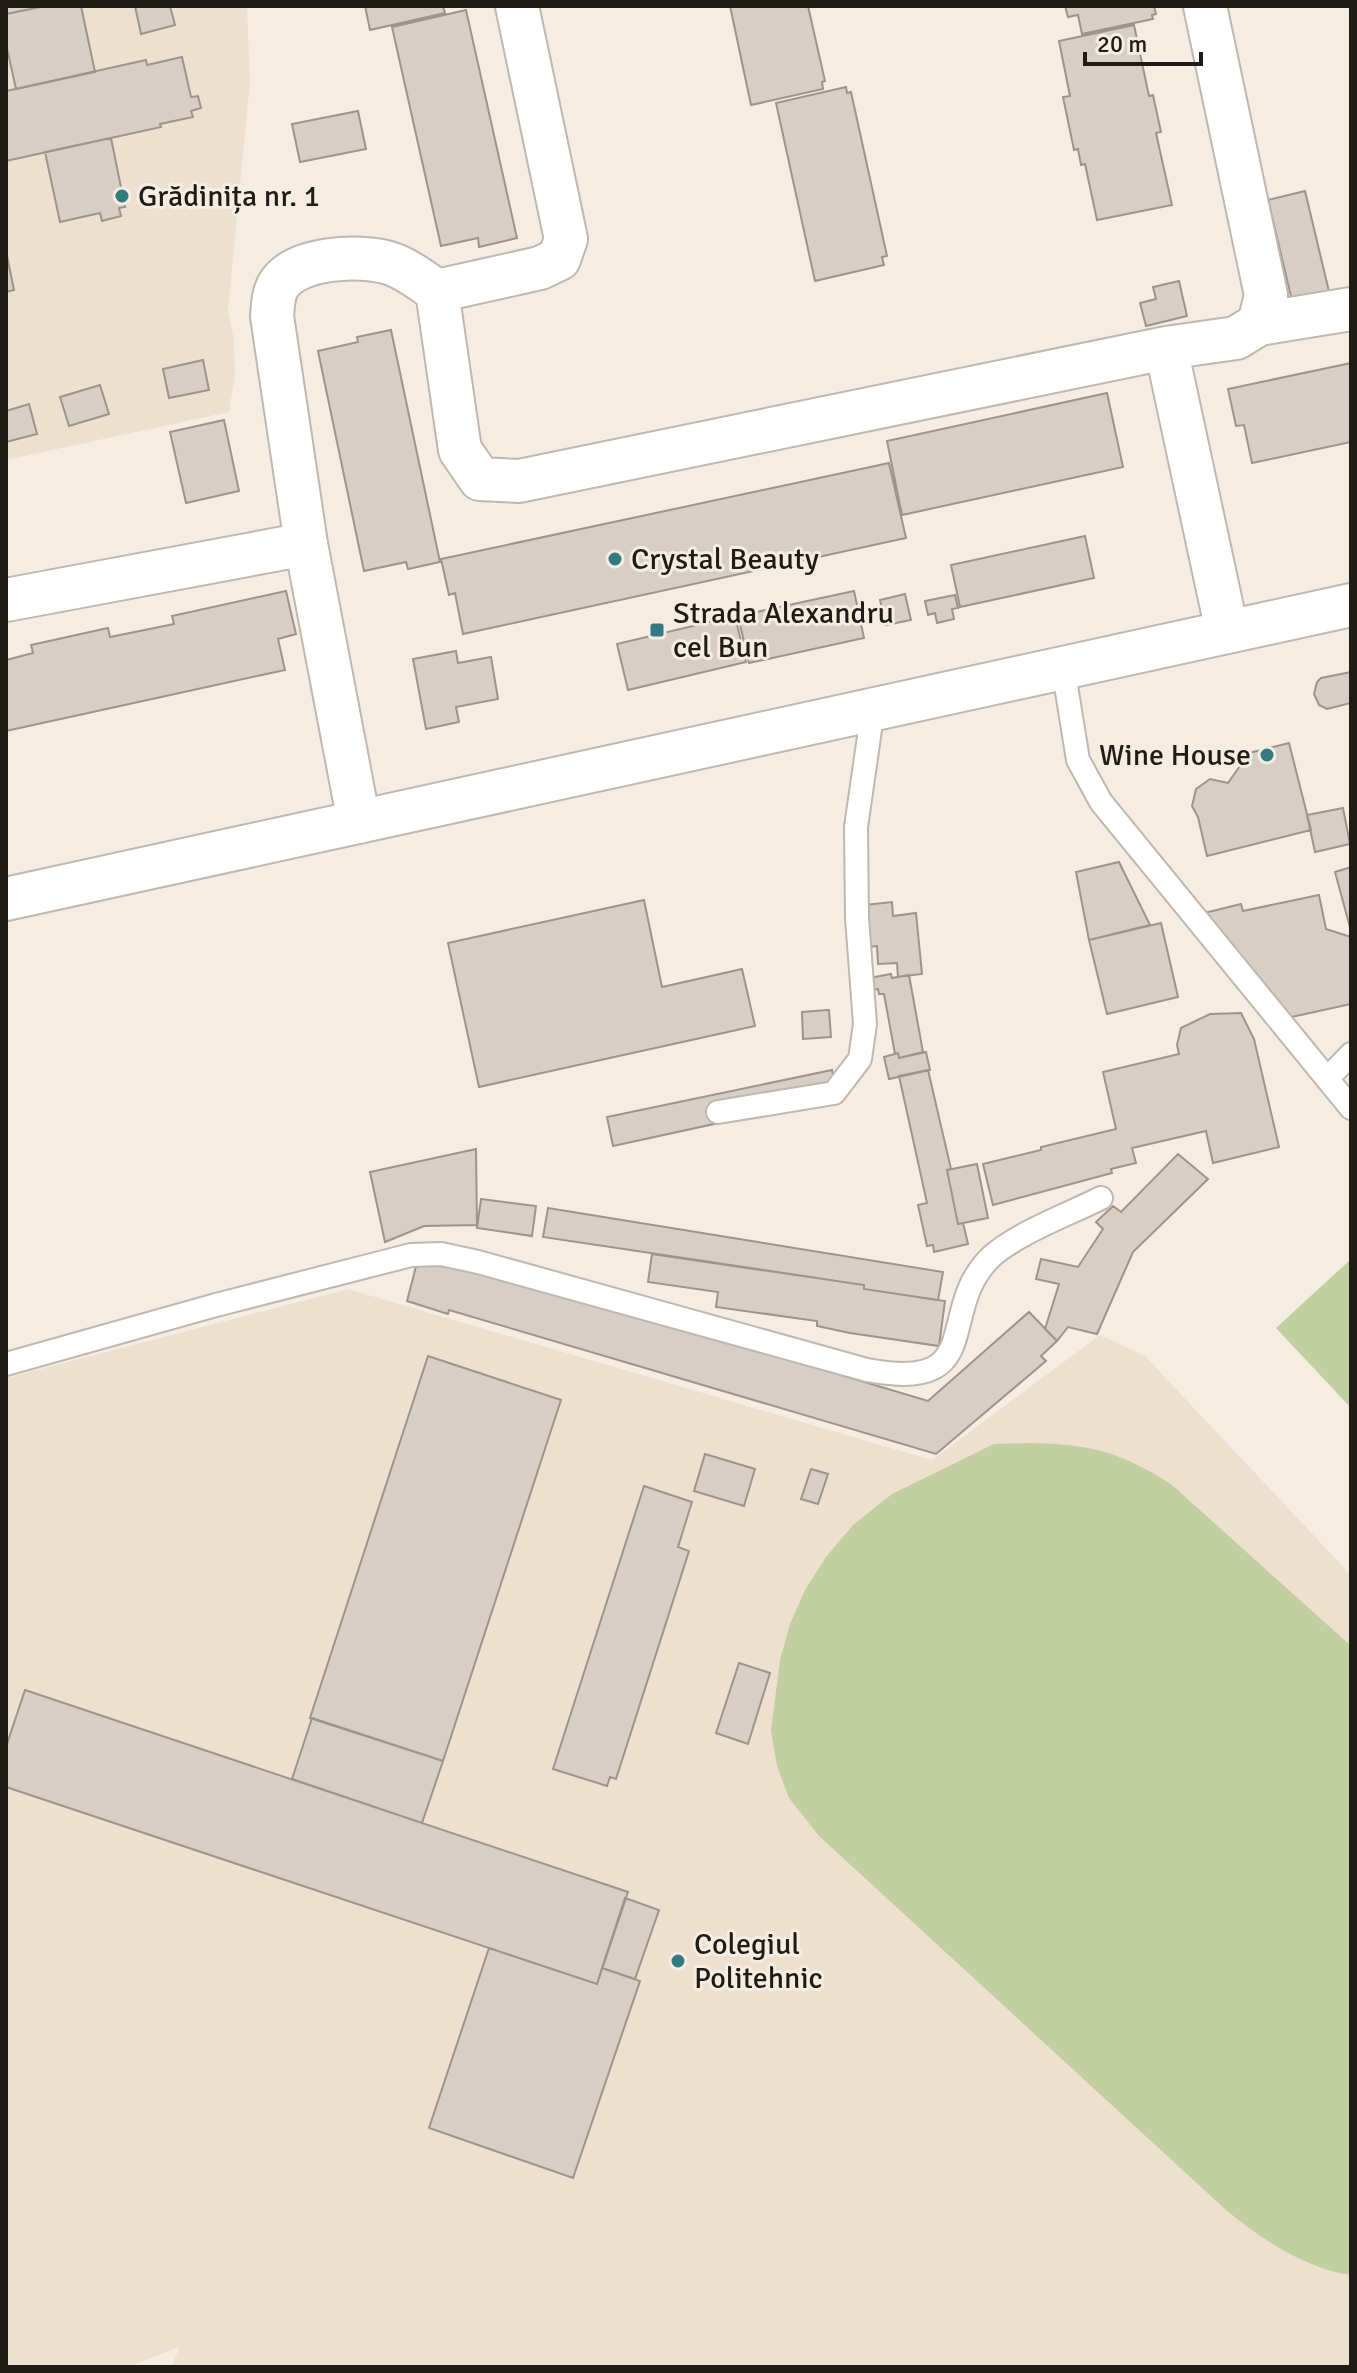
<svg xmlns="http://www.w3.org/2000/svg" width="1357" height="2373" viewBox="0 0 1357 2373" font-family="Signika,sans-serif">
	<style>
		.built { fill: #eee0cf }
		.green { fill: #c1cfa1 }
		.building { fill: #d7cfc5; stroke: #9d948b; stroke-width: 2 }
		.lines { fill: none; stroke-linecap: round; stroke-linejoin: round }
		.service-casing { stroke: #c0b7ae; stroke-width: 26 }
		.minor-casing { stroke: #c0b7ae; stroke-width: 46 }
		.service { stroke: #fff; stroke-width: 22 }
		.minor { stroke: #fff; stroke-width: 42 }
		.poi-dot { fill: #327b80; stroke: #f6ede2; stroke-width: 3 }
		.labels { text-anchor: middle; stroke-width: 6; stroke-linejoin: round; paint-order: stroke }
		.poi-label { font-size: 30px; fill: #1f1c18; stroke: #f6ede2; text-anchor: start }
	</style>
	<rect width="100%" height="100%" fill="#f6ede2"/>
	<path class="built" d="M6,6H247L250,82L228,310L234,340L235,375L229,412L6,460Z
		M348,1289L932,1460L1100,1335L1145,1356L1351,1575V2367H172L179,2347L129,2367H6V1378Z"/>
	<path class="green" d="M1351,1259V1408L1276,1328Z
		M1030,1443C1090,1444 1122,1452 1172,1485L1351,1646V2275C1306,2269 1260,2238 1226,2210L819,1836L789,1798L777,1766L771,1731L780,1660L790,1624L805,1590L826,1557L853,1525L892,1494L994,1444Z"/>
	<path class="building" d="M6,6H46L6,14Z
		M46,6H81L95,72L16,89L6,44V14Z
		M135,6H170L175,25L141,34Z
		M365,6H443L445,13L370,30Z
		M730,6H808L825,81L822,82L823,89L751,105Z
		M1065,6H1154L1156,14L1152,15L1153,19L1082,34L1078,15L1068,17Z
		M466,10L517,238L479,247L478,238L441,246L392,27Z
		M1134,25L1149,96L1153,95L1161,132L1156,133L1172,205L1097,220L1085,164L1081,165L1078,149L1074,150L1063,97L1070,96L1059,41Z
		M182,57L191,97L198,96L201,108L191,111L193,117L160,124L161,127L6,161V91L146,60L147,65Z
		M846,87L847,93L851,92L887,256L882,257L884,265L815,281L776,103Z
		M358,111L366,149L300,162L292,124Z
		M111,138L125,207L119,208L121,216L102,221L100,213L60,222L45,152Z
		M1305,191L1332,304L1295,313L1268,200Z
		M6,251L14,290L6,292Z
		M1179,281L1187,316L1146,326L1140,303L1156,299L1153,287Z
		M391,330L440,562L408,569L406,562L364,571L318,351L358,342L357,337Z
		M203,360L209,390L169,398L163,369Z
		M1351,363V442L1252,463L1244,425L1236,426L1228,389Z
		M100,385L109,414L69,426L60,397Z
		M1107,393L1123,467L902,515L887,441Z
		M29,404L37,434L6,442V411Z
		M224,420L239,491L186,503L170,432Z
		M889,463L906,538L463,634L455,593L449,595L441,559Z
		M1085,536L1094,578L960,607L951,565Z
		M286,591L296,634L278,639L285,670L6,731V660L33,653L31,645L108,628L110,637L174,624L172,616Z
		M854,591L864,638L749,663L738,616Z
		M905,594L911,620L886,625L880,600Z
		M955,595L958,608L952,609L954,619L937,623L935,613L928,615L925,601Z
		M735,616L746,662L628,690L617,644Z
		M456,651L458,663L491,657L498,699L456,707L459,722L426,729L413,659Z
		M1351,672V703L1327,709L1319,705L1314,694L1317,682L1321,678Z
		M1289,743L1311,830L1207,856L1198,817L1192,806L1196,789L1210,779L1228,783L1249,753Z
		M1343,808L1350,844L1315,852L1307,815Z
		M1119,862L1150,925L1089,940L1076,872Z
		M1351,867V931L1335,872Z
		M1319,895L1326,929L1351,937V1004L1287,1018L1200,914L1241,904L1243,911Z
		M644,900L662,987L742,969L755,1026L479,1087L448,943Z
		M892,902L893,916L916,913L922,974L898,977L897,963L878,964L877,946L860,948L856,906Z
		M1161,923L1178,997L1107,1014L1089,940Z
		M891,974L892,978L909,975L923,1052L899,1058L898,1053L895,1054L884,994H879L878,989L860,992L859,980Z
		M827,1010H829L831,1037L803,1039L802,1012Z
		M1241,1013L1254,1039L1279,1147L1213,1163L1206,1131L1132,1148L1136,1163L1111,1169L1112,1173L993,1205L983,1164L1041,1150V1147L1116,1129L1103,1072L1179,1054L1177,1045L1181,1028L1210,1014Z
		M926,1052L930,1070L889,1079L884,1057L898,1053L899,1058Z
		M832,1070L838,1097L613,1146L607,1117Z
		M928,1070L951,1169L947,1170L958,1224L963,1223L968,1244L934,1252L933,1245L927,1246L918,1205L927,1203L899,1076Z
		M476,1149L477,1225L424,1226L385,1242L370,1172Z
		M1178,1154L1208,1179L1133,1252L1097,1334L1068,1327L1057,1341L1045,1329L1059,1284L1036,1279L1041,1259L1078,1267L1103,1229L1096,1222L1113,1206L1121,1212Z
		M977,1164L988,1218L958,1224L947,1170Z
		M481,1199L536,1206L532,1236L477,1228Z
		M548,1208L943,1272L938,1300L864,1289V1285L543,1237Z
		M652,1254L864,1285V1289L945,1301L939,1346L850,1333L817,1326V1321L716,1307L718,1292L648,1282Z
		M419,1255L461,1269L842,1372L841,1375L928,1401L1029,1312L1057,1341L1041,1356L1046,1361L936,1454L449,1310L448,1314L407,1301Z
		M428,1356L561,1400L443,1761L310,1718Z
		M705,1454L755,1469L744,1506L694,1491Z
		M811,1469L828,1474L818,1504L801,1499Z
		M644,1486L692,1502L678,1547L689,1551L616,1779L610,1777L607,1786L553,1769Z
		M739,1663L770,1673L748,1744L716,1733Z
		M25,1690L628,1892L597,1984L6,1787V1747Z
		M312,1718L443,1761L422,1823L292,1779Z
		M625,1898L659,1910L635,1979L602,1968Z
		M489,1948L597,1984L602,1968L640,1981L573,2178L429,2128Z"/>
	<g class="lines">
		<g class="service-casing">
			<path id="service" d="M1063,667L1078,760L1101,802L1351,1108
				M1327,1079L1351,1054
				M718,1112L834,1093L860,1059L865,1024L857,918L856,827L873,709
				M6,1364L216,1305L411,1255L441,1254L478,1262L867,1370C990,1393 934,1310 992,1256C1018,1233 1069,1214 1101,1198"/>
		</g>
		<g class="minor-casing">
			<path id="minor" d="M1205,6L1266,295L1259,324
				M437,291L540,268L559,259L566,239L517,6
				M1166,348L1227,631
				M6,600L306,544
				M359,822L306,544L272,316C273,306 273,295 278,286C294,257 360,254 389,263C406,268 422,281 437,291L460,450L480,479L519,481L1166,348L1236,338L1259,324L1351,309
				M6,899L1351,605"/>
		</g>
		<use href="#service" class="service"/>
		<use href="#minor" class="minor"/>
	</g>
	<g class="poi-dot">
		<circle cx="122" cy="196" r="8"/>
		<circle cx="615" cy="559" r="8"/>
		<rect x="649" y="622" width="16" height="16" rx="4"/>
		<circle cx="1267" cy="755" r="8"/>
		<circle cx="678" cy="1961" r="8"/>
	</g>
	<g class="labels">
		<g class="poi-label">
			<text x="138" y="206">Grădinița nr. 1</text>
			<text x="631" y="569">Crystal Beauty</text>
			<text x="673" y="623">Strada Alexandru<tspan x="673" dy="34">cel Bun</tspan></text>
			<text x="1251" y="765" text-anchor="end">Wine House</text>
			<text x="694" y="1954">Colegiul<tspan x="694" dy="34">Politehnic</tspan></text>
		</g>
	</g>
	<rect width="1357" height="2373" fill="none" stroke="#1f1c18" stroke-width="16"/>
	<path d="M1085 52v12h116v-12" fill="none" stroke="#1f1c18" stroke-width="4"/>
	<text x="1097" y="52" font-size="24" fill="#1f1c18" stroke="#f6ede2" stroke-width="6" paint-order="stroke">20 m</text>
</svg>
